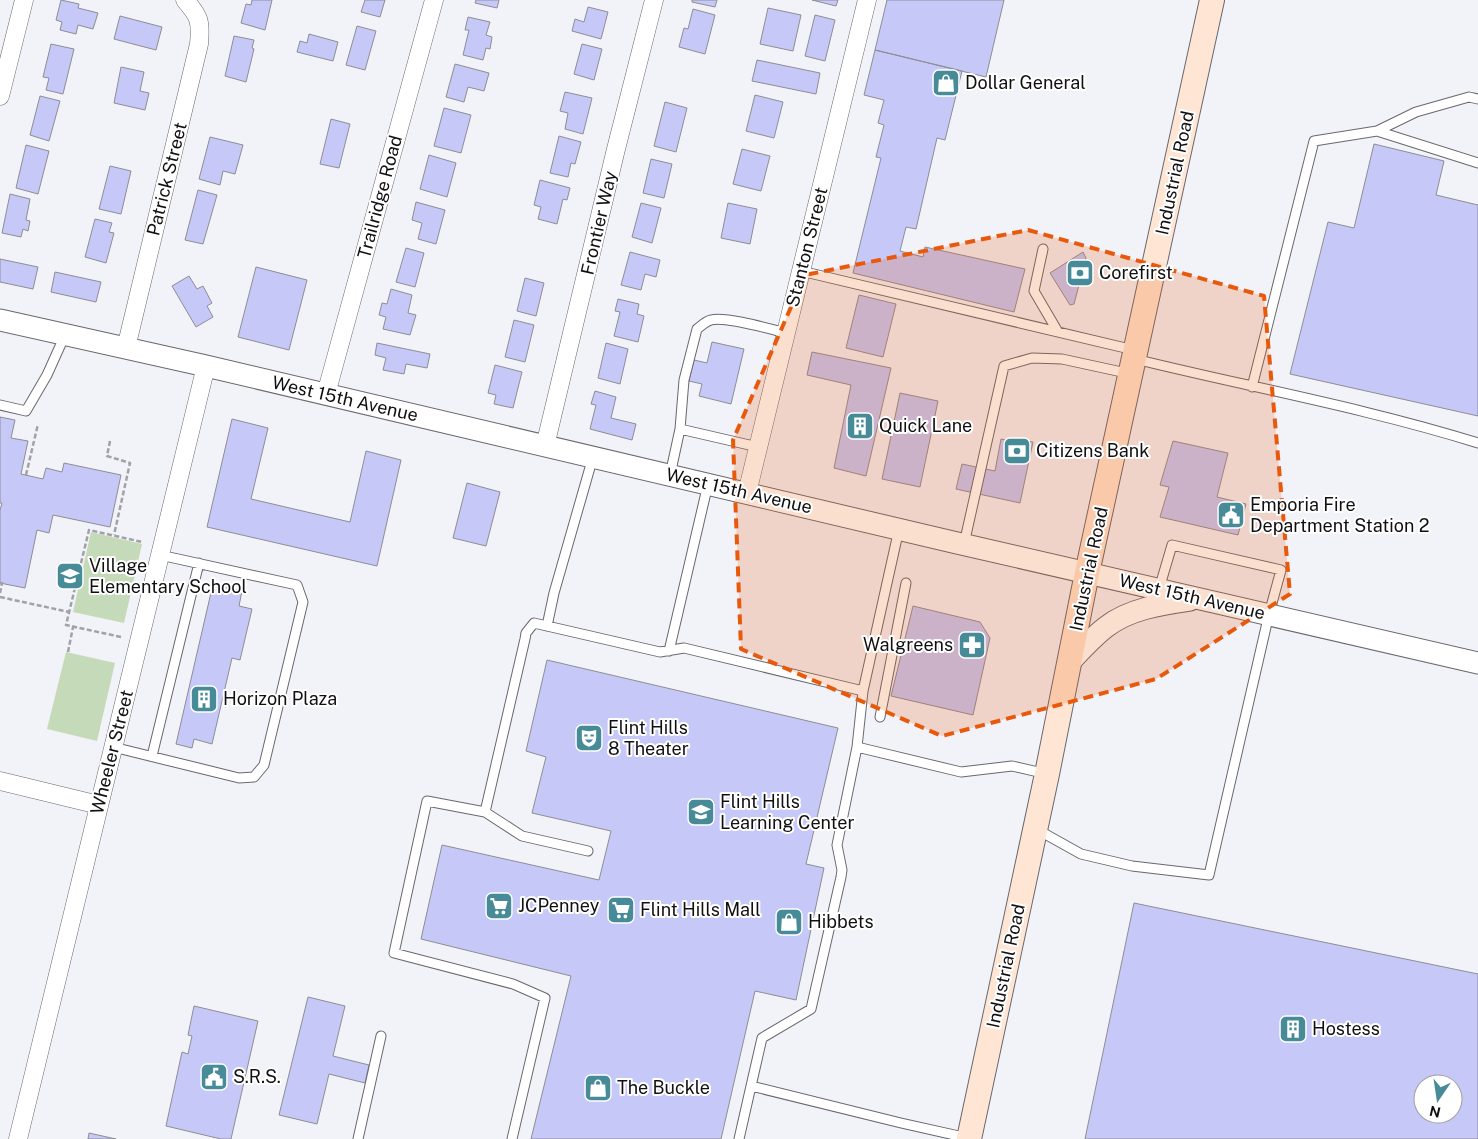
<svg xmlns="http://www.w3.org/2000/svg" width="1478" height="1139" viewBox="0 0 1478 1139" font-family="'Public Sans',sans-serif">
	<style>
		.green { fill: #c5dab9 }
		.building { fill: #c6c8f8; stroke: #8d8d93; fill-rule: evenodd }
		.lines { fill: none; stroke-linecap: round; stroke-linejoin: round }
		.service-casing { stroke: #68686e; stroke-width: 11 }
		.minor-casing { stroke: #68686e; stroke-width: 19 }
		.tertiary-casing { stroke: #68686e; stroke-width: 23 }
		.secondary-casing { stroke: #68686e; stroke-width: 26 }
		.path { stroke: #a1a1a7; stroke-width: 2.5; stroke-dasharray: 5 2.5; stroke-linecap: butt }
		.service { stroke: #fff; stroke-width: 9 }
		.minor { stroke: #fff; stroke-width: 18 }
		.tertiary { stroke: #fff; stroke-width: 21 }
		.secondary { stroke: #ffe5d3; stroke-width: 24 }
		.marked { fill: #e8590c; fill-opacity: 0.2; stroke: #e8590c; stroke-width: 4; stroke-dasharray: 10 6; stroke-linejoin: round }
		.labels { text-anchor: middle; stroke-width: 4; stroke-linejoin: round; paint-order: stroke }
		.poi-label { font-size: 18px; fill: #101012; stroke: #fff; text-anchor: start }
		.street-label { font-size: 18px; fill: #101012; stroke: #fff }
	</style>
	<rect width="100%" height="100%" fill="#f2f2f9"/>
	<path class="green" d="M91,532L142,544L124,623L73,612Z
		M66,652L115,663L97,741L47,729Z"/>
	<path class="building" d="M61,0L79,4L78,8L98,13L93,29L78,25L76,34L60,30L62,22L56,20Z
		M252,0H272L265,30L241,23L246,4L251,5Z
		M365,0H385L380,17L361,12Z
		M476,0H499L497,8L475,3Z
		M692,0H717L715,7L692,2Z
		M812,0H838L836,6Z
		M887,0H1004L986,77L875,50Z
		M588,7L608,12L601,39L572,31L575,19L584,22Z
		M768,8L801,15L793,51L760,44Z
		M693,9L715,15L705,54L679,47L684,28L688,29Z
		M815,15L835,20L825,61L805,56Z
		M120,16L162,27L156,50L114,39Z
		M468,17L490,22L486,35L492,37L490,49L486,48L483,60L463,55L469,30H465Z
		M357,26L376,31L365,70L346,65Z
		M309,34L338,42L333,61L297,52L300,41L307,43Z
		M234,36L254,40L252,48L254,49L246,82L225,76Z
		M51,44L74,49L63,94L46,90L49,78L43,77Z
		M582,44L602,49L594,80L574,74Z
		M875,50L962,71L945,140L937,138L916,229L906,227L900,251L923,257L925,247L1025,269L1014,312L853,273L881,158L876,157L884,125L878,123L884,100L864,95Z
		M757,60L820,73L816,94L752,81Z
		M455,64L489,73L484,91L468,87L464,102L446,97Z
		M121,67L144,72L140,91L149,93L145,110L114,103Z
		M565,92L592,98L583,134L565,129L568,113L560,111Z
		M755,95L783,102L774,138L746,131Z
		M40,96L60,101L49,141L30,135Z
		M665,102L687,108L676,152L654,146Z
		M444,108L471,115L461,153L434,146Z
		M331,119L350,124L339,168L320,164Z
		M559,136L581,142L575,164L571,163L568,177L550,173Z
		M210,137L243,145L235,174L223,171L220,185L199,179Z
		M1374,144L1444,161L1436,195L1478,205V416L1290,374L1328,222L1354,228Z
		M26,145L49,151L38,194L16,188Z
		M742,149L770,156L761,191L733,184Z
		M429,155L456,163L447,197L420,189Z
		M651,159L672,164L664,198L643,193Z
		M110,166L131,171L121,214L99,209Z
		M540,180L570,188L567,200L563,199L557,224L538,219L541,207L534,205Z
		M198,190L217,195L203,244L185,240Z
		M10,194L30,199L26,220L30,221L28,231L23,229L21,237L2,233Z
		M416,202L445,210L436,244L418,239L422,223L412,220Z
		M641,203L661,208L652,243L632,237Z
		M728,203L757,209L750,244L721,238Z
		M95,219L112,223L109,232L114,233L106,263L85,257Z
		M406,248L424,253L415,287L396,282Z
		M630,252L660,260L656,277L645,274L641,290L621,285Z
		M1083,252L1086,258L1074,304L1070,305L1050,273Z
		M0,259L38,267L33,289L0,282Z
		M256,267L307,280L289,350L238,337Z
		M55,272L101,282L96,302L51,292Z
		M189,276L197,289L203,286L212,303L207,306L213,317L196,327L172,286Z
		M525,278L544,283L536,316L517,311Z
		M391,289L412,295L408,313L416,315L410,335L383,329L386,317L379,315L382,303L387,304Z
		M859,295L896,304L883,357L846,348Z
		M618,299L639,304L637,314L644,316L638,342L614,336L620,312L615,311Z
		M514,320L534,325L525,362L505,357Z
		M712,342L744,349L731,404L699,396L702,384L689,381L694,360L707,363Z
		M377,343L430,354L427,368L406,364L404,374L383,370L386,358L375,355Z
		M606,343L628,349L620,384L598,378Z
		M812,352L891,368L866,476L834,468L851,385L807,375Z
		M495,365L522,372L513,408L494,404L496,395L488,393Z
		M595,391L616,397L611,418L636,424L632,440L590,429L596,405L591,404Z
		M900,393L938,401L920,487L882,479Z
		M0,417L15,420L11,438L28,441L21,474L43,479L46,468L62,472L64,463L121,475L110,527L53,515L49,533L37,530L25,588L0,583V510L2,503H0Z
		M232,419L268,428L251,499L350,522L366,451L401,460L377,566L207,527Z
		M1001,439L1014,442L1015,439L1033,442L1020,503L956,489L962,464L995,471Z
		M1173,441L1228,453L1217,497L1246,504L1238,535L1160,517L1169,487L1160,485Z
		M467,483L500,492L486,546L453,538Z
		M213,584L242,591L239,606L252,609L240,660L232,658L212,744L194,739L192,748L176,744Z
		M913,606L980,622L990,638L973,715L891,696Z
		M547,660L838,728L806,864L824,868L796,1000L755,991L721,1139H531L571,976L421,939L442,845L599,880L611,831L532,813L546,757L526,751Z
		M1134,903L1478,974V1139H1085ZM1423,1084H1453V1114H1423Z
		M308,997L345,1006L333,1056L369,1065L365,1083L329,1074L317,1124L279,1115Z
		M194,1006L258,1021L231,1139H221L166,1126L182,1052L188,1054L192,1036L188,1035Z
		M89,1133L116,1139H88Z"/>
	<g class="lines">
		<g class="service-casing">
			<path id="service" d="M1478,99L1469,97L1416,112L1377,131L1478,163
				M1043,249L1034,291L1058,332
				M801,271L1134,350
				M1135,359C1249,387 1366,408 1478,443
				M1252,387L1314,141L1377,131
				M0,405L26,411L47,375L65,335
				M680,429L684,380L697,329C701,326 706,321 711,320C725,316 770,329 786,333
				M670,475L680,429L758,447
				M899,529L863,691L857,747L961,772L1012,766L1047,774
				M964,544L1004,366L1032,358L1062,359L1131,374
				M547,626L554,593L593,457
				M669,651L708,484
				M880,717L906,583
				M113,747L239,778L254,777L264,765L303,602L297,585L160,555
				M152,756L199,563
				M485,812L522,836L588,851
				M1038,830L1081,854L1132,866L1209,875L1269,614L1281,570L1172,545L1159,589
				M751,1086L762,1038L811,1009L841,877L842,870L837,845L857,747
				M358,1139L381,1036
				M512,1139L545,998L513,984L394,953L427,801L485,812L525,639L526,633L534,623L660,652L684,648L863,691
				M739,1139L751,1086L901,1123L968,1138"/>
		</g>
		<g class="minor-casing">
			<path id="minor" d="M0,96L24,0
				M126,348L199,44C201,22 200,17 185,0
				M326,394L434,0
				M545,446L616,149L654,0
				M747,493L867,0
				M0,781L99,805
				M18,1139L206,366"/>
		</g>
		<g class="tertiary-casing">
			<path id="tertiary" d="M0,320L206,366L957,543L1478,663
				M1070,662C1081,650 1093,637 1106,627C1129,609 1162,604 1190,600"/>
		</g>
		<g class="secondary-casing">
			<path id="secondary" d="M969,1139L1047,774L1087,573L1212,0"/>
		</g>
		<path class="path" d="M110,441L107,456L130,463L114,535
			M26,475L38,424
			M0,584L2,583L0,593
			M0,597L69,612
			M121,637L66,625L89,530L142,542
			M68,652L73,627"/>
		<use href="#service" class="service"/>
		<use href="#minor" class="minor"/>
		<use href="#tertiary" class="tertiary"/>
		<use href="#secondary" class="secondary"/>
	</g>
	<path class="marked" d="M1028,230L1264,296L1290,594L1156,679L942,736L741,649L733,440L805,275Z"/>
	<defs>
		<g id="shop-square" transform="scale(1.4375)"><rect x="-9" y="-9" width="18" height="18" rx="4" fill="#468b97" stroke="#fff"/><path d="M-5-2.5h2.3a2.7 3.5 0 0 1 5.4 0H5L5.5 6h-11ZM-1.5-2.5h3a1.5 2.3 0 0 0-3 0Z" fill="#fff"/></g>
		<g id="bank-square" transform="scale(1.4375)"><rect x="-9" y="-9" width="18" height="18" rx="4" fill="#468b97" stroke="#fff"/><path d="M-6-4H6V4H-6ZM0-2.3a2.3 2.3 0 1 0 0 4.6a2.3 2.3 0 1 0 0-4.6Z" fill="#fff"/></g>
		<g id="building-square" transform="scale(1.4375)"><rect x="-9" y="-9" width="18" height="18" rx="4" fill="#468b97" stroke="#fff"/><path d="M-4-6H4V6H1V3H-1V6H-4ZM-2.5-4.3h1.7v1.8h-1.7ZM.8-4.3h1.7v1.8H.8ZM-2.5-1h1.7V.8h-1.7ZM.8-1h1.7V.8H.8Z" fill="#fff"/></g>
		<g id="civic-square" transform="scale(1.4375)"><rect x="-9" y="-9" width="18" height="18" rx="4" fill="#468b97" stroke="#fff"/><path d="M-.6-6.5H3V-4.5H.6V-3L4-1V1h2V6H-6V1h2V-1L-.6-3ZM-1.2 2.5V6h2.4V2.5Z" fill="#fff"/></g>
		<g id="school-square" transform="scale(1.4375)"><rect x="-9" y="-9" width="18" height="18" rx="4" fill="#468b97" stroke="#fff"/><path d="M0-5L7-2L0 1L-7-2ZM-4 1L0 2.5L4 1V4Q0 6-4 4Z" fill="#fff"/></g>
		<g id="pharmacy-square" transform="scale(1.4375)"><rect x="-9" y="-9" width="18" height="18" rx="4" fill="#468b97" stroke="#fff"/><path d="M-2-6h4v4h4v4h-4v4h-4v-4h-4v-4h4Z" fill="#fff"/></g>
		<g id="theatre-square" transform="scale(1.4375)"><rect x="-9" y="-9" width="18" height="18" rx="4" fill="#468b97" stroke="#fff"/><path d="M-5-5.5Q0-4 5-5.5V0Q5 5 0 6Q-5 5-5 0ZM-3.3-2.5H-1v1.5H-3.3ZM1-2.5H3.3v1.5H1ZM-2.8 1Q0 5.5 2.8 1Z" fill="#fff"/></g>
		<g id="supermarket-square" transform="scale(1.4375)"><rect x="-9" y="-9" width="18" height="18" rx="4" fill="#468b97" stroke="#fff"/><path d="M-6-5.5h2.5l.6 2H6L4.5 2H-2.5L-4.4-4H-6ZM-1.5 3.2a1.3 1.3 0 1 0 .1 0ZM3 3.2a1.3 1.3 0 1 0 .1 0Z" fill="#fff"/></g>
	</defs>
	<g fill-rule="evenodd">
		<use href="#shop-square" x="946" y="83"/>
		<use href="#bank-square" x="1080" y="273"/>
		<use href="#building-square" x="860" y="426"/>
		<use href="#bank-square" x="1017" y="451"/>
		<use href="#civic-square" x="1231" y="515"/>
		<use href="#school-square" x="70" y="576"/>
		<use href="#pharmacy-square" x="972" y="645"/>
		<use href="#building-square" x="204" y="699"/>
		<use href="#theatre-square" x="589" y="738"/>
		<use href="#school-square" x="701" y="812"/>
		<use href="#supermarket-square" x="499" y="906"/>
		<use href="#supermarket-square" x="621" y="910"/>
		<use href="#shop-square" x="789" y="922"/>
		<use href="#building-square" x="1293" y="1029"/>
		<use href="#civic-square" x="214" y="1077"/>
		<use href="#shop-square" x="598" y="1088"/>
	</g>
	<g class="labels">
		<g class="poi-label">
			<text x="965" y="89">Dollar General</text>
			<text x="1099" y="279">Corefirst</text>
			<text x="879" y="432">Quick Lane</text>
			<text x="1036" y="457">Citizens Bank</text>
			<text x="1250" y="511">Emporia Fire<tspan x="1250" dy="21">Department Station 2</tspan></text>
			<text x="89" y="572">Village<tspan x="89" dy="21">Elementary School</tspan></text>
			<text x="953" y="651" text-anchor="end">Walgreens</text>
			<text x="223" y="705">Horizon Plaza</text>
			<text x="608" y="734">Flint Hills<tspan x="608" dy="21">8 Theater</tspan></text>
			<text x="720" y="808">Flint Hills<tspan x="720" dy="21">Learning Center</tspan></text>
			<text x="518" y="912">JCPenney</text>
			<text x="640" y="916">Flint Hills Mall</text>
			<text x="808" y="928">Hibbets</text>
			<text x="1312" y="1035">Hostess</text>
			<text x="233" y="1083">S.R.S.</text>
			<text x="617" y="1094">The Buckle</text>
		</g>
		<g class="street-label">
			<text transform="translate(1175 173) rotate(-78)" y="6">Industrial Road</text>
			<text transform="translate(167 179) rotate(-76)" y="6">Patrick Street</text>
			<text transform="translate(380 197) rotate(-75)" y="6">Trailridge Road</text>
			<text transform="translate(599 223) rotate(-77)" y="6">Frontier Way</text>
			<text transform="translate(807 247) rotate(-76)" y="6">Stanton Street</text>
			<text transform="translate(345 399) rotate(13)" y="6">West 15th Avenue</text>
			<text transform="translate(739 491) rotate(13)" y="6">West 15th Avenue</text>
			<text transform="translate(1089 569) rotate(-78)" y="6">Industrial Road</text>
			<text transform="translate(1192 597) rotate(13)" y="6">West 15th Avenue</text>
			<text transform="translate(112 752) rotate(-76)" y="6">Wheeler Street</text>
			<text transform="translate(1006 966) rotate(-78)" y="6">Industrial Road</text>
		</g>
	</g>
	<g transform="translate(1438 1099) rotate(193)"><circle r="24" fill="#ffffff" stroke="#9f9fa0"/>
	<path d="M0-4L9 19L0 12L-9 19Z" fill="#468b97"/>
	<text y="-8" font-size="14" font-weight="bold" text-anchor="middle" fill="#101012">N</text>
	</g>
</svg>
